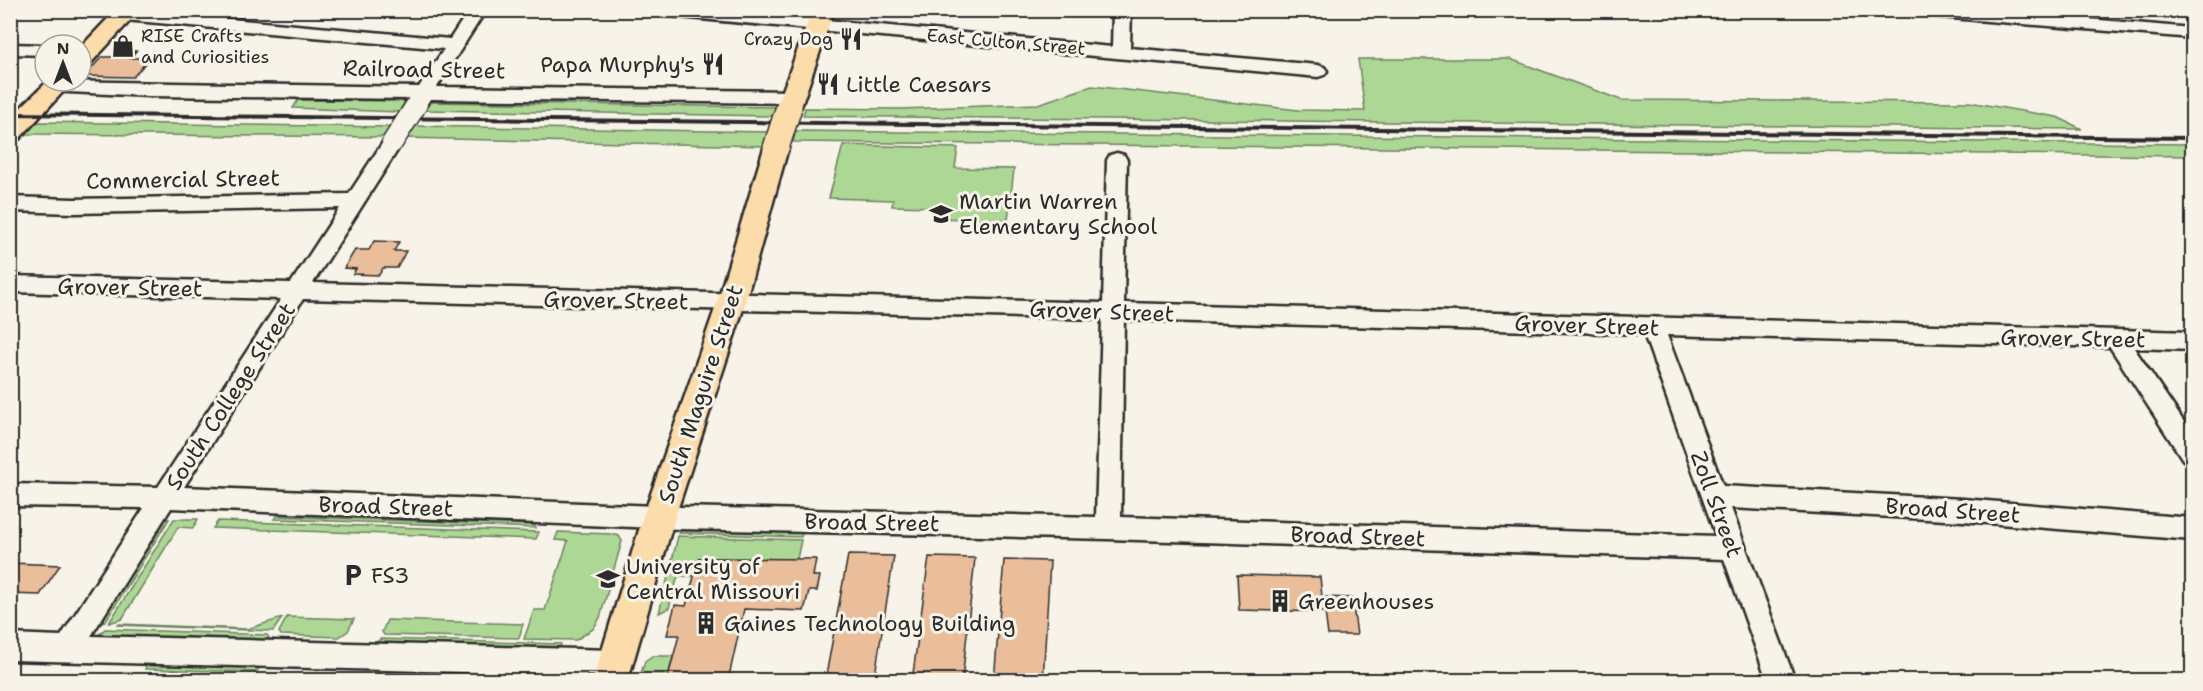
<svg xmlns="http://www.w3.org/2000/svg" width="2203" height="691" viewBox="0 0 2203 691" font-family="'Shantell Sans',sans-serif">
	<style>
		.green { fill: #add794; stroke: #6c8160; stroke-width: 1.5 }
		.building { fill: #ebbe9b; stroke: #2b2b2b; stroke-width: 1.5 }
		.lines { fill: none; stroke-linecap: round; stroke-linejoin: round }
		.minor-casing { stroke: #2b2b2b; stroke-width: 5 }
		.major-casing { stroke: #2b2b2b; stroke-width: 5 }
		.minor { fill: #f7f3e8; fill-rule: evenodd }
		.major { fill: #fcdcab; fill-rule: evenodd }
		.rail { stroke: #2b2b2b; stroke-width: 4 }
		.minor-bridge-casing { stroke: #2b2b2b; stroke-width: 23; stroke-linecap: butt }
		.major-bridge-casing { stroke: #2b2b2b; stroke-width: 28; stroke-linecap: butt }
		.minor-bridge { stroke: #f7f3e8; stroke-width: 20 }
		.major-bridge { stroke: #fcdcab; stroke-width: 25 }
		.labels { text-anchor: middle; stroke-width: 6; stroke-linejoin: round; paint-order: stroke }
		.far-poi-label { font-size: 18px; fill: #2b2b2b; stroke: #f7f3e8; text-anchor: start }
		.far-street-label { font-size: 18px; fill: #2b2b2b; stroke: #f7f3e8 }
		.poi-label { font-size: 22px; fill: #2b2b2b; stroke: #f7f3e8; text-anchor: start }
		.street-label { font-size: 22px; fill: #2b2b2b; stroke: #f7f3e8 }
	</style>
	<rect width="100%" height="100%" fill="#f7f3e8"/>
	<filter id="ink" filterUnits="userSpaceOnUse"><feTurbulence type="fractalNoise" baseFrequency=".0167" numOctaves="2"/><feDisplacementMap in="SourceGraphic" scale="12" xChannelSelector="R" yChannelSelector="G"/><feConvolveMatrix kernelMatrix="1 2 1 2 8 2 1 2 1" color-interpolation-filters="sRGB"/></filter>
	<g filter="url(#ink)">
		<path class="green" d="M1358,59H1510L1621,100L1969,102L2057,117L2082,129L803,116L805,108L900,109L1038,104L1092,86L1298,110L1365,111Z
			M298,100L405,101L399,112L293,108Z
			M427,102L778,107L775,116L422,110Z
			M37,122L391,127L385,137L26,134Z
			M411,126L770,132L766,146L405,138Z
			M796,131L2192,144V156L793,142Z
			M843,145L958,148L955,168L1014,169L1008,220L932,218L933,207L892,206L893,200L829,198Z
			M277,516L534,525L536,528L274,519Z
			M163,519H169L105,622L98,624Z
			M174,519H198L193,528L178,527L122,619L109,623Z
			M218,521L539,532L536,539L213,528Z
			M683,528L803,529L801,537L679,533Z
			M558,532L611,534L619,536L622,541L600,618L593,629L576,640L524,639L534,610H545L568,541L555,540Z
			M678,536L801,540L797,559L699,558L694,576H678L669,608L659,613Z
			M287,617L354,619L348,631L339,637L281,635L279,632Z
			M282,618L273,631L117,625L119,624L247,629Z
			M387,620L523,624L519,638L384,635L382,632Z
			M105,629L267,635L271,641L97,636Z
			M380,639L561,644L560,648L375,644Z
			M652,656H673L667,680H639L645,661Z
			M147,664L259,668L257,672L145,669Z
			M383,671L474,673L478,678L377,675Z"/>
		<path class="building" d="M119,51H136L130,58H150L133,77L84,76L102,57H113Z
			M374,241L399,242L394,251H406L397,268H383L379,275L353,274L356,269L344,268L355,250H369Z
			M848,555L894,556L874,681H825Z
			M929,557L975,558L962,681H912Z
			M699,558L816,559L813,576H820L817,591H809L804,611L744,609L728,681H667L679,635H667L675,605L686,606Z
			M1004,560L1050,561L1043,681H994Z
			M10,563L60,565L40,595L10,594Z
			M1237,575L1320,577L1322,597L1352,598L1357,635H1328L1325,612L1239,610Z"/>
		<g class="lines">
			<g class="minor-casing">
				<path id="minor" d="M133,10L450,39L469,10H486L437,87L793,91L800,93L802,97L800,101L793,103L430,99L425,107H411L409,103L411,99L149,96L48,91L46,87L48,83L55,81L419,87L444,49L125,20L119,19L116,15L119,11Z
					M650,10H720L1112,47L1113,10H1131L1130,48L1318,65L1324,67L1327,71L1324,75L1318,77L658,15Z
					M1908,10H1984L2192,28V38L1916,15Z
					M10,44L47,45L45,55L10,54Z
					M392,137L399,139L402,143L313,283L1103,303L1107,160L1110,155L1117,153L1124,155L1127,160L1124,303L2192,332V350L2134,348L2192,434V463L2183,460L2110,347L1667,335L1723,486L1963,499L2192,518V540L1963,521L1731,508L1795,680H1767L1724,559L1108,539L681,529L171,508L91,636L614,650L624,654L628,663L624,672L614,676L10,660V634L61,636L144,508L10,506V484L158,487L281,299L10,292V276L291,283L340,208L74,213L10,211V197L74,199L349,194L385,139ZM303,299L1102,319L1096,517L681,507L184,487ZM1124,320L1644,334L1716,536L1121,517Z"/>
			</g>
			<g class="major-casing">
				<path id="major" d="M116,10H140L89,65L81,67V47Z
					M812,10H834L801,107L797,112L789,115L781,112L777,107Z
					M48,81H73L19,139L10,141V118Z
					M776,140L785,142L788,148L745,303L675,517L628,680H593L643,517L717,303L764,148L767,142Z"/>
			</g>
			<use href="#minor" class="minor"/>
			<use href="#major" class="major"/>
			<path class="rail" d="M10,114L2192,138"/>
			<g class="minor-bridge-casing">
				<path id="minor-bridge" d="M392,143L417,104"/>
			</g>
			<g class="major-bridge-casing">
				<path id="major-bridge" d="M776,148L789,107"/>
			</g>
			<use href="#minor-bridge" class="minor-bridge"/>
			<use href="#major-bridge" class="major-bridge"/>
		</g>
	</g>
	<defs>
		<g id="restaurant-bare" transform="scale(1.8)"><path d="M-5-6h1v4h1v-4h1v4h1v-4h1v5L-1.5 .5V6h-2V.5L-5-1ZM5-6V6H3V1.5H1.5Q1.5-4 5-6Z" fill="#2b2b2b" stroke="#f7f3e8" stroke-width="2.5" paint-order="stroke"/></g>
		<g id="shop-bare" transform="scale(1.8)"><path d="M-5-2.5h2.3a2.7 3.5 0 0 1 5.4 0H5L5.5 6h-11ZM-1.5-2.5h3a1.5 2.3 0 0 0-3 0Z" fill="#2b2b2b" stroke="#f7f3e8" stroke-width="2.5" paint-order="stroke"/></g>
		<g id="school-bare" transform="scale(1.8)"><path d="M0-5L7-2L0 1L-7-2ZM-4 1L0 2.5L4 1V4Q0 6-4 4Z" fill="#2b2b2b" stroke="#f7f3e8" stroke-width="2.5" paint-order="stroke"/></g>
		<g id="parking-bare" transform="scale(1.8)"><path d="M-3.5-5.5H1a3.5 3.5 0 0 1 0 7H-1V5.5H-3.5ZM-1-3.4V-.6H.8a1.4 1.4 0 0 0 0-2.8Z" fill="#2b2b2b" stroke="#f7f3e8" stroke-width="2.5" paint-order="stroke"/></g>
		<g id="university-bare" transform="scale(1.8)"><path d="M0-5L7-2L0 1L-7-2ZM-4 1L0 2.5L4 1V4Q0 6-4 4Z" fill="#2b2b2b" stroke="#f7f3e8" stroke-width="2.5" paint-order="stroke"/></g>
		<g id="building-bare" transform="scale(1.8)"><path d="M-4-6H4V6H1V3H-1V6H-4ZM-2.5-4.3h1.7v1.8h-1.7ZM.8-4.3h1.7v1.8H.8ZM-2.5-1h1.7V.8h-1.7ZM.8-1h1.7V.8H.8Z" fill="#2b2b2b" stroke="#f7f3e8" stroke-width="2.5" paint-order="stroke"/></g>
	</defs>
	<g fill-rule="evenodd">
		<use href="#restaurant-bare" x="851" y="39"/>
		<use href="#shop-bare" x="123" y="46"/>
		<use href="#restaurant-bare" x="713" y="64"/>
		<use href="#restaurant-bare" x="828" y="84"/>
		<use href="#school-bare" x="941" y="214"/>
		<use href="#parking-bare" x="353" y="575"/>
		<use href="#university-bare" x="608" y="579"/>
		<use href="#building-bare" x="1280" y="601"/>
		<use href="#building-bare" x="706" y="623"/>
	</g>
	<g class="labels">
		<g class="far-poi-label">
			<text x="141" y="42">RISE Crafts<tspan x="141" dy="21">and Curiosities</tspan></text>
			<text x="833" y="45" text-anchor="end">Crazy Dog</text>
		</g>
		<g class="far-street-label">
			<text transform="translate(1006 42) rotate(5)" y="6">East Culton Street</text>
		</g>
		<g class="poi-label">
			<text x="695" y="72" text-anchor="end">Papa Murphy's</text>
			<text x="846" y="92">Little Caesars</text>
			<text x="959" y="209">Martin Warren<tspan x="959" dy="25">Elementary School</tspan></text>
			<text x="626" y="574">University of<tspan x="626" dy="25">Central Missouri</tspan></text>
			<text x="371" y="583">FS3</text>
			<text x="1298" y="609">Greenhouses</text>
			<text x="724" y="631">Gaines Technology Building</text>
		</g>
		<g class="street-label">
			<text transform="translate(424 69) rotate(1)" y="8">Railroad Street</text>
			<text transform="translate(183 179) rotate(-1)" y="8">Commercial Street</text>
			<text transform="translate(130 287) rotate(1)" y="8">Grover Street</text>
			<text transform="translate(616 300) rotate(1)" y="8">Grover Street</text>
			<text transform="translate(1102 311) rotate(2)" y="8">Grover Street</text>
			<text transform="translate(1587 325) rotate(2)" y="8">Grover Street</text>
			<text transform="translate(2073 338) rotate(1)" y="8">Grover Street</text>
			<text transform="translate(700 394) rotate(-72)" y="8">South Maguire Street</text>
			<text transform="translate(230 396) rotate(-57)" y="8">South College Street</text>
			<text transform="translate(1717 504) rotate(70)" y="8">Zoll Street</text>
			<text transform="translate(386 506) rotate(2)" y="8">Broad Street</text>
			<text transform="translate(1953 510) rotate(4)" y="8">Broad Street</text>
			<text transform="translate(872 522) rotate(1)" y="8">Broad Street</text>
			<text transform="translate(1358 536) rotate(2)" y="8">Broad Street</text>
		</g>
	</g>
	<rect width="2203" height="691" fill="none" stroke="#f7f3e8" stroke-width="36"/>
	<rect x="18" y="18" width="2167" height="655" fill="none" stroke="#2b2b2b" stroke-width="2" filter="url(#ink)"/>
	<g transform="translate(63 63)"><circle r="28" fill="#f7f3e8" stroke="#a5a39c" stroke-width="1.5"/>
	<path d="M0-4.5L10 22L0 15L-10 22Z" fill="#2b2b2b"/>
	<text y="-9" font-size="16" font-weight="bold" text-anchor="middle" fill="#2b2b2b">N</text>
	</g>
</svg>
